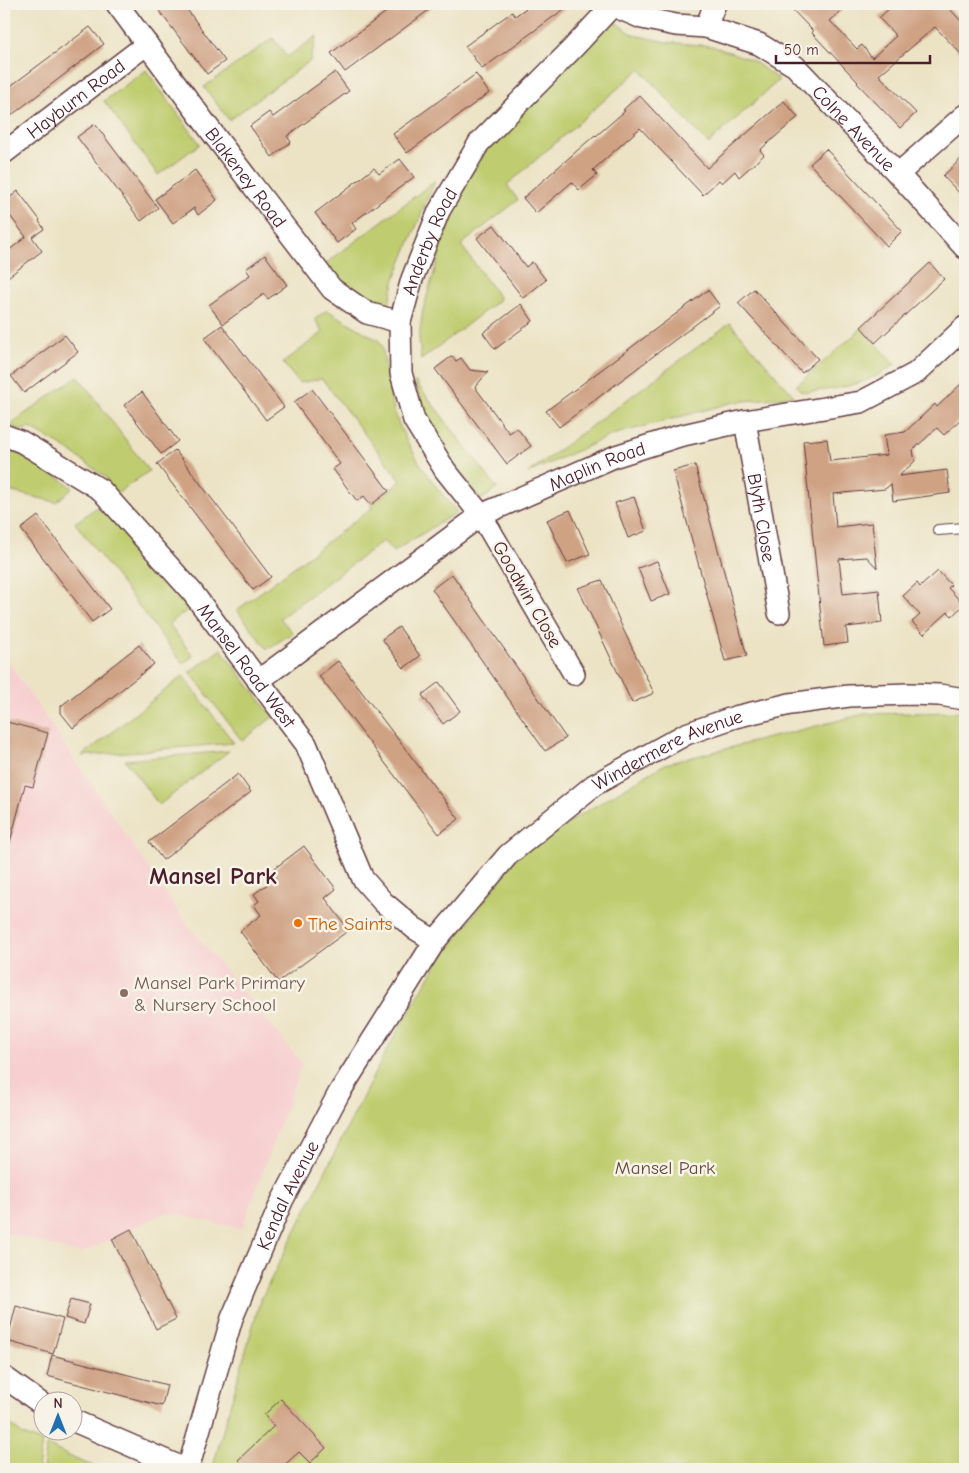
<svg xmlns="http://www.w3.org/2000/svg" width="969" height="1473" viewBox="0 0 969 1473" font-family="'Comic Neue',sans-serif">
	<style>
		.built { fill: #f7cfd0 }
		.green { fill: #bfcd6f; stroke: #84764d }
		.building { fill: #cfa284 }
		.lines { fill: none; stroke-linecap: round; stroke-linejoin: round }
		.service-casing { stroke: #623c42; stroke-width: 12 }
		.minor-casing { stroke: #623c42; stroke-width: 24 }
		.service { stroke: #fff; stroke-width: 10 }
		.minor { stroke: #fff; stroke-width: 21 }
		.food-dot { fill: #e8710a; stroke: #f7f3e8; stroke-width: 2 }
		.education-dot { fill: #8d6e63; stroke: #f7f3e8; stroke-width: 2 }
		.labels { text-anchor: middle; stroke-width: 5; stroke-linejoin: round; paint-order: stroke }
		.street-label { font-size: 19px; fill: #4a1f2b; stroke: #f7f3e8 }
		.food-label { font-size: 19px; fill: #c56008; stroke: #f7f3e8; text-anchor: start }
		.education-label { font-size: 19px; fill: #785e54; stroke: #f7f3e8; text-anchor: start }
		.park-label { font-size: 19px; fill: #674a3c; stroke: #f7f3e8 }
		.district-label { font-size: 24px; font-weight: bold; fill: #4a1f2b; stroke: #f7f3e8 }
	</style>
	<rect width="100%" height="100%" fill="#f7f3e8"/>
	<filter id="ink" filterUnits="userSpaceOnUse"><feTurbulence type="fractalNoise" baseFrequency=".02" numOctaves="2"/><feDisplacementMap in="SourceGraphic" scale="10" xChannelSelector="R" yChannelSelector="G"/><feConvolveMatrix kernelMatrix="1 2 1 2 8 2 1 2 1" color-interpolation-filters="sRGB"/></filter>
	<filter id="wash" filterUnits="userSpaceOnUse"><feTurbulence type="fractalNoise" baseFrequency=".0096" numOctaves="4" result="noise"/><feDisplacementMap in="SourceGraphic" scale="20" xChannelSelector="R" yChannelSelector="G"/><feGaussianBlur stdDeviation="1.12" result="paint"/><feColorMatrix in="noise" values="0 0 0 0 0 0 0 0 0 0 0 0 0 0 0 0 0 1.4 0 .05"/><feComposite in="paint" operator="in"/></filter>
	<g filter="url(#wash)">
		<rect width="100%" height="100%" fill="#ece3c5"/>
		<path class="built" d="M4,656L186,923L302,1063L242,1229L166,1212L80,1254L4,1232Z"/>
		<path class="green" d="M612,20L634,35L667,42L712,46L752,60L779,80L708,144L640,69L507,185L518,200L461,245L499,297L498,301L421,360L419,337L423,310L439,256L431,252L447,213L495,136Z
			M317,36L310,61L229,120L204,87L273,38L287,57Z
			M146,70L200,144L158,175L104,101Z
			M435,181L395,278L388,309L357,300L324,265Z
			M327,310L378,340L382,346C387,373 389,404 401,429C414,458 436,488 457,512L393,552L383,541L280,618L293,633L267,649L237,610L372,508L371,505L401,481L322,379L299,383L283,363L323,332L315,319Z
			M730,323L794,396L735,402L612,435L528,473Z
			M862,328L895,364C869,385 838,389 806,392L801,391L796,386Z
			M78,376L149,471L115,495L106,488L107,478L64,447L30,428L20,430L9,425Z
			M415,381L497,488L484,498L480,499L431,434L421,409Z
			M4,446L48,470L73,488L56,502L8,491L4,488Z
			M97,507L119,526L142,550L190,608L169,624L193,656L183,664L75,523Z
			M221,649L273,717L242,741L190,672Z
			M183,676L234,743L82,756Z
			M958,712L965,714V1469H212L260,1301L385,1053L435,967L522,850L665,764L864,714Z
			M229,751L159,805L125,760Z
			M4,1419L23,1435L42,1442L38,1469H4Z
			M47,1445L75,1459L101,1469H43Z"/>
		<g id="blocks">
			<path class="building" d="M154,4H183L225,61L207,74Z
				M397,4H437L345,72L331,53Z
				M532,4H571L482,69L465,46L512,12L515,16Z
				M787,4H849L830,21L857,49L862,45L872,58L896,36L879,18L894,4H945L965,25V58L935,27L879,75L916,113L900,128L857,83L858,82L812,33L813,31Z
				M90,27L104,44L4,121V91Z
				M335,72L349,91L287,136L291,142L272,157L250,126L269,112L273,117Z
				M476,74L489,93L407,153L393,134Z
				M639,95L707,168L784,101L798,117L760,150L764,155L739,177L735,171L722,183L719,180L703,195L640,128L593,170L597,175L579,190L572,182L536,213L523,198L595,135L596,136L625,111L623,110Z
				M95,124L158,208L141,221L77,137Z
				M826,149L902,231L887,246L810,164Z
				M965,155V199L943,176Z
				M400,159L414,177L352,223L356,229L337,243L315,213L374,168L379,174Z
				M195,170L217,200L198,215L194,208L173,223L155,199Z
				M18,191L40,220L39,221L44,229L32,237L42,251L4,280V254L26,237L4,208V202Z
				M494,225L526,267L532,262L546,280L523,298L477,238Z
				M265,255L287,285L268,299L264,294L223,324L209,305L250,275L246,269Z
				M930,263L944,279L875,343L861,327Z
				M754,289L818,359L802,373L738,303Z
				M708,290L720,306L559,427L546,411Z
				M521,304L533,321L495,349L483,333Z
				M222,325L284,407L266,420L204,338Z
				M65,335L78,352L24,393L11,376Z
				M452,356L456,361L461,358L470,370L488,372L475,387L509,433L517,428L531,446L507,464L435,369Z
				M965,380V415L944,435L937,428L913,450L915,461L899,476L947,470L950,493L893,501L891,484L885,489L833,494L836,527L872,523L877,568L867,557L839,559L843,594L879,590L882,623L846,627L848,643L824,646L803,441L827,439L830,461L887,455L884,435L905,432L935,404L937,407Z
				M312,389L389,491L371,505L364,496L357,501L333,469L340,464L294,402Z
				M142,392L178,441L161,454L124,405Z
				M175,450L271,577L253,590L157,464Z
				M695,465L747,656L725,661L673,471Z
				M634,497L646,531L628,538L615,503Z
				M570,510L590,554L567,563L547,520Z
				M38,516L110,609L92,622L21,529Z
				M657,561L670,594L651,601L638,568Z
				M938,571L951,585L948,588L964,605L952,616L948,612L924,634L912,622L920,615L903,596L917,583L920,587Z
				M452,574L566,738L545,751L432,589Z
				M602,580L623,629L654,693L632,703L578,588Z
				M399,627L420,656L404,668L382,639Z
				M139,645L154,664L73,728L61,713V706Z
				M338,661L459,819L439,834L319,676Z
				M439,682L460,711L443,724L422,695Z
				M7,722L48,733L33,787L25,785L9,846L4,845V735Z
				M238,774L251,792L163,860L149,842Z
				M304,846L336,889L325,898L349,930L278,982L240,931L261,915L254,905L259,901L254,894L276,878L271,871Z
				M131,1229L176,1319L156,1329L112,1239Z
				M71,1299L90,1304L84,1324L65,1318Z
				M16,1306L63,1319L53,1354L7,1341Z
				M52,1355L167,1385L162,1406L47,1376Z
				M281,1399L326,1448L310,1463L299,1452L280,1469H247L238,1460L274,1426L264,1415Z"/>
		</g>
	</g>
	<g filter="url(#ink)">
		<use href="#blocks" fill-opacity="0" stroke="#623c42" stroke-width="1"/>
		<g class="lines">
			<g class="service-casing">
				<path id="service" d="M938,530L965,528"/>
			</g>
			<g class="minor-casing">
				<g id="minor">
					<path id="s1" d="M117,4L214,135L332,289L367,313L400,322"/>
					<path id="s2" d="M609,4L642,18L676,25L706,27L759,44L795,66L898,174L965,248"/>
					<path d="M706,27L715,4"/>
					<path id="s3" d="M4,153L147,44"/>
					<path d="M898,174L965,115"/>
					<path id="s4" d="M745,421L779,613"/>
					<path id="s5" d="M4,435L22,442L101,490L192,592L306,744L363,879L383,902L414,928L435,941"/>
					<path id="s6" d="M574,674L481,515L445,470L414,420L401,373L400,322L412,279L439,211L479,143L573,48L612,6"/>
					<path id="s7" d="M258,681L481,515L616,456L679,436L745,421L861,402L916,373L965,327"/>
					<path d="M4,1377L42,1404"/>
					<path d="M72,1420L185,1469"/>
					<path id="s8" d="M188,1469L232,1318L282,1201L339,1093L435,941L508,855L594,785L686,734L735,717L790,704L849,696L909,694L939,695L965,699"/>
				</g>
			</g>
			<use href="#service" class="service"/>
			<use href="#minor" class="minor"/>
		</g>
	</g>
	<circle class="food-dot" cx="298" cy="923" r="5"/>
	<circle class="education-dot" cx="124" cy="993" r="5"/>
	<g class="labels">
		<g class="street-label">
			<text dy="7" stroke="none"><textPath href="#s3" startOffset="90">Hayburn Road</textPath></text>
			<text dy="7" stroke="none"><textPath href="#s2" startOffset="284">Colne Avenue</textPath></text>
			<text dy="7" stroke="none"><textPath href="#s1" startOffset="216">Blakeney Road</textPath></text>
			<text dy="7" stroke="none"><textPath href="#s6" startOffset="486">Anderby Road</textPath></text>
			<text dy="7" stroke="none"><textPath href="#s7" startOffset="404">Maplin Road</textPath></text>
			<text dy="7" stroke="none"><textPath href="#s4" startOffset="98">Blyth Close</textPath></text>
			<text transform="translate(528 594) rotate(60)" y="7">Goodwin Close</text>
			<text dy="7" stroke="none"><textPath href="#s5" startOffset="340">Mansel Road West</textPath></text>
			<text dy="7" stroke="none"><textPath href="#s8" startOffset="892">Windermere Avenue</textPath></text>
			<text dy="7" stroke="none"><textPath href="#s8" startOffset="292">Kendal Avenue</textPath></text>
		</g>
		<g class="food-label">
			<text x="308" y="930">The Saints</text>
		</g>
		<g class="education-label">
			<text x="134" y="989">Mansel Park Primary<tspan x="134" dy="22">&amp; Nursery School</tspan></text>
		</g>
		<g class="park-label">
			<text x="665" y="1174">Mansel Park</text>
		</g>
		<g class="district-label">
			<text x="213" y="884">Mansel Park</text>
		</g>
	</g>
	<rect width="969" height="1473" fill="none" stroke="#f7f3e8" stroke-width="20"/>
	<g transform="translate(58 1416)"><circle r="24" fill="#f7f3e8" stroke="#b29e9c"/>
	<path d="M0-4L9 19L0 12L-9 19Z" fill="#1f6fb2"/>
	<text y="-8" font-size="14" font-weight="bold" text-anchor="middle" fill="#4a1f2b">N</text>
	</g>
	<path d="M776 55v8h154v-8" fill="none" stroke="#4a1f2b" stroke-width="2.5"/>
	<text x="784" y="55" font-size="15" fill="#4a1f2b" stroke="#f7f3e8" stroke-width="4" paint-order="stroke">50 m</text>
</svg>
